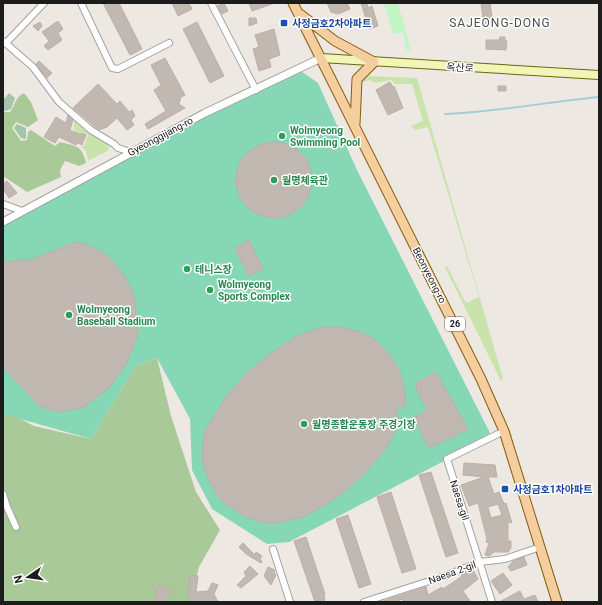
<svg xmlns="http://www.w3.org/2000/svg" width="602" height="605" viewBox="0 0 602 605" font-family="Roboto,'Noto Sans KR',sans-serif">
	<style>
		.grass { fill: #c8e4ab }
		.forest { fill: #a9c999 }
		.cemetery { fill: #a5c4a9 }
		.park { fill: #c1f5c4 }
		.pitch { fill: #85d7b5 }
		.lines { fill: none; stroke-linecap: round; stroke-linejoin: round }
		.stream { stroke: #a5cdd8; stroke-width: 2 }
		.building { fill: #c1b8b2; stroke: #bdafa6; fill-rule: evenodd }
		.minor-casing { stroke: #a3a3a3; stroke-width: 8 }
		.tertiary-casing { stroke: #a3a3a3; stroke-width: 9 }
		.secondary-casing { stroke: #626a0c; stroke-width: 10 }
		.primary-casing { stroke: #895c0a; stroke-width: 11 }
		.minor { stroke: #fff; stroke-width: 6 }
		.tertiary { stroke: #fff; stroke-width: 7 }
		.secondary { stroke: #f3f4b8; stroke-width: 8 }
		.primary { stroke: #f5ce9f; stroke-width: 9 }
		.transit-dot { fill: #1a4fb4; stroke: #fff; stroke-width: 1.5 }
		.leisure-dot { fill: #2e9e5b; stroke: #fff; stroke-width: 1.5 }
		.labels { text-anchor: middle; stroke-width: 3; stroke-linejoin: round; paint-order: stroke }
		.shield { fill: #fff; stroke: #606060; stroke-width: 1 }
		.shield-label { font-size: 9px; font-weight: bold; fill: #1c1c1c }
		.transit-label { font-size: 10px; font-weight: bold; fill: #164399; stroke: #fff; text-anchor: start }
		.street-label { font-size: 10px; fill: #1c1c1c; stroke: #fff }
		.leisure-label { font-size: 10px; font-weight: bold; fill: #27864d; stroke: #fff; text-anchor: start }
		.quarter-label { font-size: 12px; letter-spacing: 1px; fill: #4f4f4f; stroke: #fff }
	</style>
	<rect width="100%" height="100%" fill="#ede9e2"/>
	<path class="grass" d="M369,76L417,78L503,379L501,381L445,267L447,266L466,303L479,297L428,127L415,130L411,126L423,121L412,84H395L391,80L375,83L370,80L360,83Z
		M75,118L89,133L108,143L109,150L88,161L86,151L81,147L84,146L88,135L81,132L79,135C72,130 73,127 75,118Z"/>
	<path class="forest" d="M24,93L31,102L38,120L28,127L16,122L12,128L21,141L27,140L28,132L31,130L55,146L60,142C76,146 82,145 86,163L79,166L65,161L60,170L61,177L27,192L3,176V112H10C15,106 15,97 24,93Z
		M157,358L171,416L196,492L220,530L199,567L192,594L196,602H3V410L34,426L91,439L136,366Z"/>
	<path class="cemetery" d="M9,93L15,98L11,109L5,111L3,110V100Z
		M17,124L26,128V139L21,138L14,128Z"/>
	<path class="park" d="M384,3H398L411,51H407L403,33L393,34Z"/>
	<path class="pitch" d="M298,69L318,83L357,170L490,433L442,462L289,542L267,544L212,509L192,470L190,419L157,358L136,366L91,439L3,414V222L131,152Z"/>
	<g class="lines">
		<path class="stream" d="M445,114C496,112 547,102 599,97"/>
	</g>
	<path class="building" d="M103,3H119L142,49L130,55Z
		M172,3H189L192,9L178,16Z
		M224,3L228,11L222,14L217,6Z
		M249,3H272V4L252,11Z
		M327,3H347L350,9L338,14L331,12Z
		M361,3H367L368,8L372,6L378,26L369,29Z
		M481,3H490L493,24L484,25Z
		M249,18H256L257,23L249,26Z
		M58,21L63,29L58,33L62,40L48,50L44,46L49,41L42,32Z
		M40,22L42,26L38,31L33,26Z
		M197,22L224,76L210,83L183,29Z
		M274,29L280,55L269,59L271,67L259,71L253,49L259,47L255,35Z
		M500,37H505V41H507L506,50L486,49V40H499Z
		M165,58L185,95L181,97L179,104L185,108L148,129L145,124L166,111L154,90L161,85L151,65Z
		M39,61L52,73L47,78L36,64Z
		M390,82L393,87L394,86L403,108L388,115L376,90Z
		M98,84L117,104L120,101L129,112L132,110L135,116L131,120L134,125L127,130L117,118L107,127L99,130L73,108Z
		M498,86H506V91H498Z
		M68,115L73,120L70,130L81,135V133L86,135L82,145L78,143L76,145L59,137L55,143L44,137L56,117L66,123Z
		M236 180a38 38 0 1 1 76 0a38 38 0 1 1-76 0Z
		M7,181L17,193L9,198L3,189V184Z
		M249,240L263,269L249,276L235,248Z
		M76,242L86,244L108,256L124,275L134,295L138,335L126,364L109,388L84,407L61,412L41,407L3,368V262L33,259Z
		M324,327H339L357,331L374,339L390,355L400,372L405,394L404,408L397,407L396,417L401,418L400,423L386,448L366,472L347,490L328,503L303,517L279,523H266L248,518L224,503L215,492L208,479L202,458L204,433L225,398L248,372L274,351L294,338L308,332Z
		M436,372L468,429L429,448L414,418L427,410L416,388V383Z
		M464,463L495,465L497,477H488L494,494L499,492L504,504L506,503L512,523L508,522V541H511V548L508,552H494L489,556L485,555L489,543L486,542L487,539L478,503L469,506L461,485L484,477L463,475ZM498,504L502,515L491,518L488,507Z
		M431,472L458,553L446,557L419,475Z
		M391,492L416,569L402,573L377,497Z
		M348,515L371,584L359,588L336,519Z
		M306,537L325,594L324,595L325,600L318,602H315L294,541Z
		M243,543L255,555L256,552L262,556L260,559L262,562L261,563L246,554L239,547Z
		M524,557L527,565L511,571L508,567L513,561Z
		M250,566L258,574L241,588L237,585L246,576L244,572Z
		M268,567L275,570L274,573L276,575L271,585L264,576Z
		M473,570L478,579L463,591L471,602H403V599L394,602H380L426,587L428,595L442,587L443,589L461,577L462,574Z
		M503,573L512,585L500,594L491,581Z
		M190,575L198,576L196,592L208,591L212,583L218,585L214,594L218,602H191L188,592Z
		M159,585L172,591L169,597L167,596L165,602H155L157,593L155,592Z
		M520,591L524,599L535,595L538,602H499Z"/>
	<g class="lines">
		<g class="minor-casing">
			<path id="minor" d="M81,3L112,68L118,69L169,43
				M211,3L256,90
				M3,41L33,67L59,102L91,130L114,144L118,148L131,152
				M6,43L44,3
				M3,204L22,211
				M3,494L7,507L16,527
				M273,549L290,602
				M364,602L445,576L480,562L505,559L540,547
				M492,602L447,459L504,431"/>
		</g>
		<g class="tertiary-casing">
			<path id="tertiary" d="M3,222L205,113L321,58"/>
		</g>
		<g class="secondary-casing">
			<path id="secondary" d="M321,58L599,75"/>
		</g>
		<g class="primary-casing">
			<path id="primary" d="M293,3L481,379L504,431L557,602
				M300,14L335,41L374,62L357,79L355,124"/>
		</g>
		<use href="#minor" class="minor"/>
		<use href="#tertiary" class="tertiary"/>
		<use href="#secondary" class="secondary"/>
		<use href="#primary" class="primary"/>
	</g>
	<g class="transit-dot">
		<rect x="280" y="19" width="8" height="8" rx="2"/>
		<rect x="501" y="485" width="8" height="8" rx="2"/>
	</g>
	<g class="leisure-dot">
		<circle cx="282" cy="136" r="4"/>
		<circle cx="274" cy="180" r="4"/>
		<circle cx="187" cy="269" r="4"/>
		<circle cx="210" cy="290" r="4"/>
		<circle cx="69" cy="315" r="4"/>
		<circle cx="304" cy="424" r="4"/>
	</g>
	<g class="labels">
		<rect class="shield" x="445" y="317" width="20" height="14" rx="3"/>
		<g class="shield-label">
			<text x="455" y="327">26</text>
		</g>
		<g class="transit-label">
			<text x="292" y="27">사정금호2차아파트</text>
			<text x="513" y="493">사정금호1차아파트</text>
		</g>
		<g class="street-label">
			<text transform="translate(460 67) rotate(3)" y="4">옥산로</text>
			<text transform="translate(160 136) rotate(-28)" y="4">Gyeonggijang-ro</text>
			<text transform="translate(430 275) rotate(63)" y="4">Beonyeong-ro</text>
			<text transform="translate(460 500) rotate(72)" y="4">Naesa-gil</text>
			<text transform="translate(452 572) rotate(-20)" y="4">Naesa 2-gil</text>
		</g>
		<g class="leisure-label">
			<text x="290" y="134">Wolmyeong<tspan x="290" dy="12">Swimming Pool</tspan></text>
			<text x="282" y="184">월명체육관</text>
			<text x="195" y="273">테니스장</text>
			<text x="218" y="288">Wolmyeong<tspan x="218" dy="12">Sports Complex</tspan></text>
			<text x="77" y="313">Wolmyeong<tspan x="77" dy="12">Baseball Stadium</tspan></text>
			<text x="312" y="428">월명종합운동장 주경기장</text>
		</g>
		<g class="quarter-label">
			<text x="500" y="27">SAJEONG-DONG</text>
		</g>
	</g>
	<rect width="602" height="605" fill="none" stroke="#1c1c1c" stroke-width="8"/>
	<g transform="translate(28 577) rotate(257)" stroke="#ffffff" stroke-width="3" paint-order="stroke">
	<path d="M0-3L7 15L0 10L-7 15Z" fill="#1c1c1c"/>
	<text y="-6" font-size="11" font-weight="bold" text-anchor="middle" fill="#1c1c1c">N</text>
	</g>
</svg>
